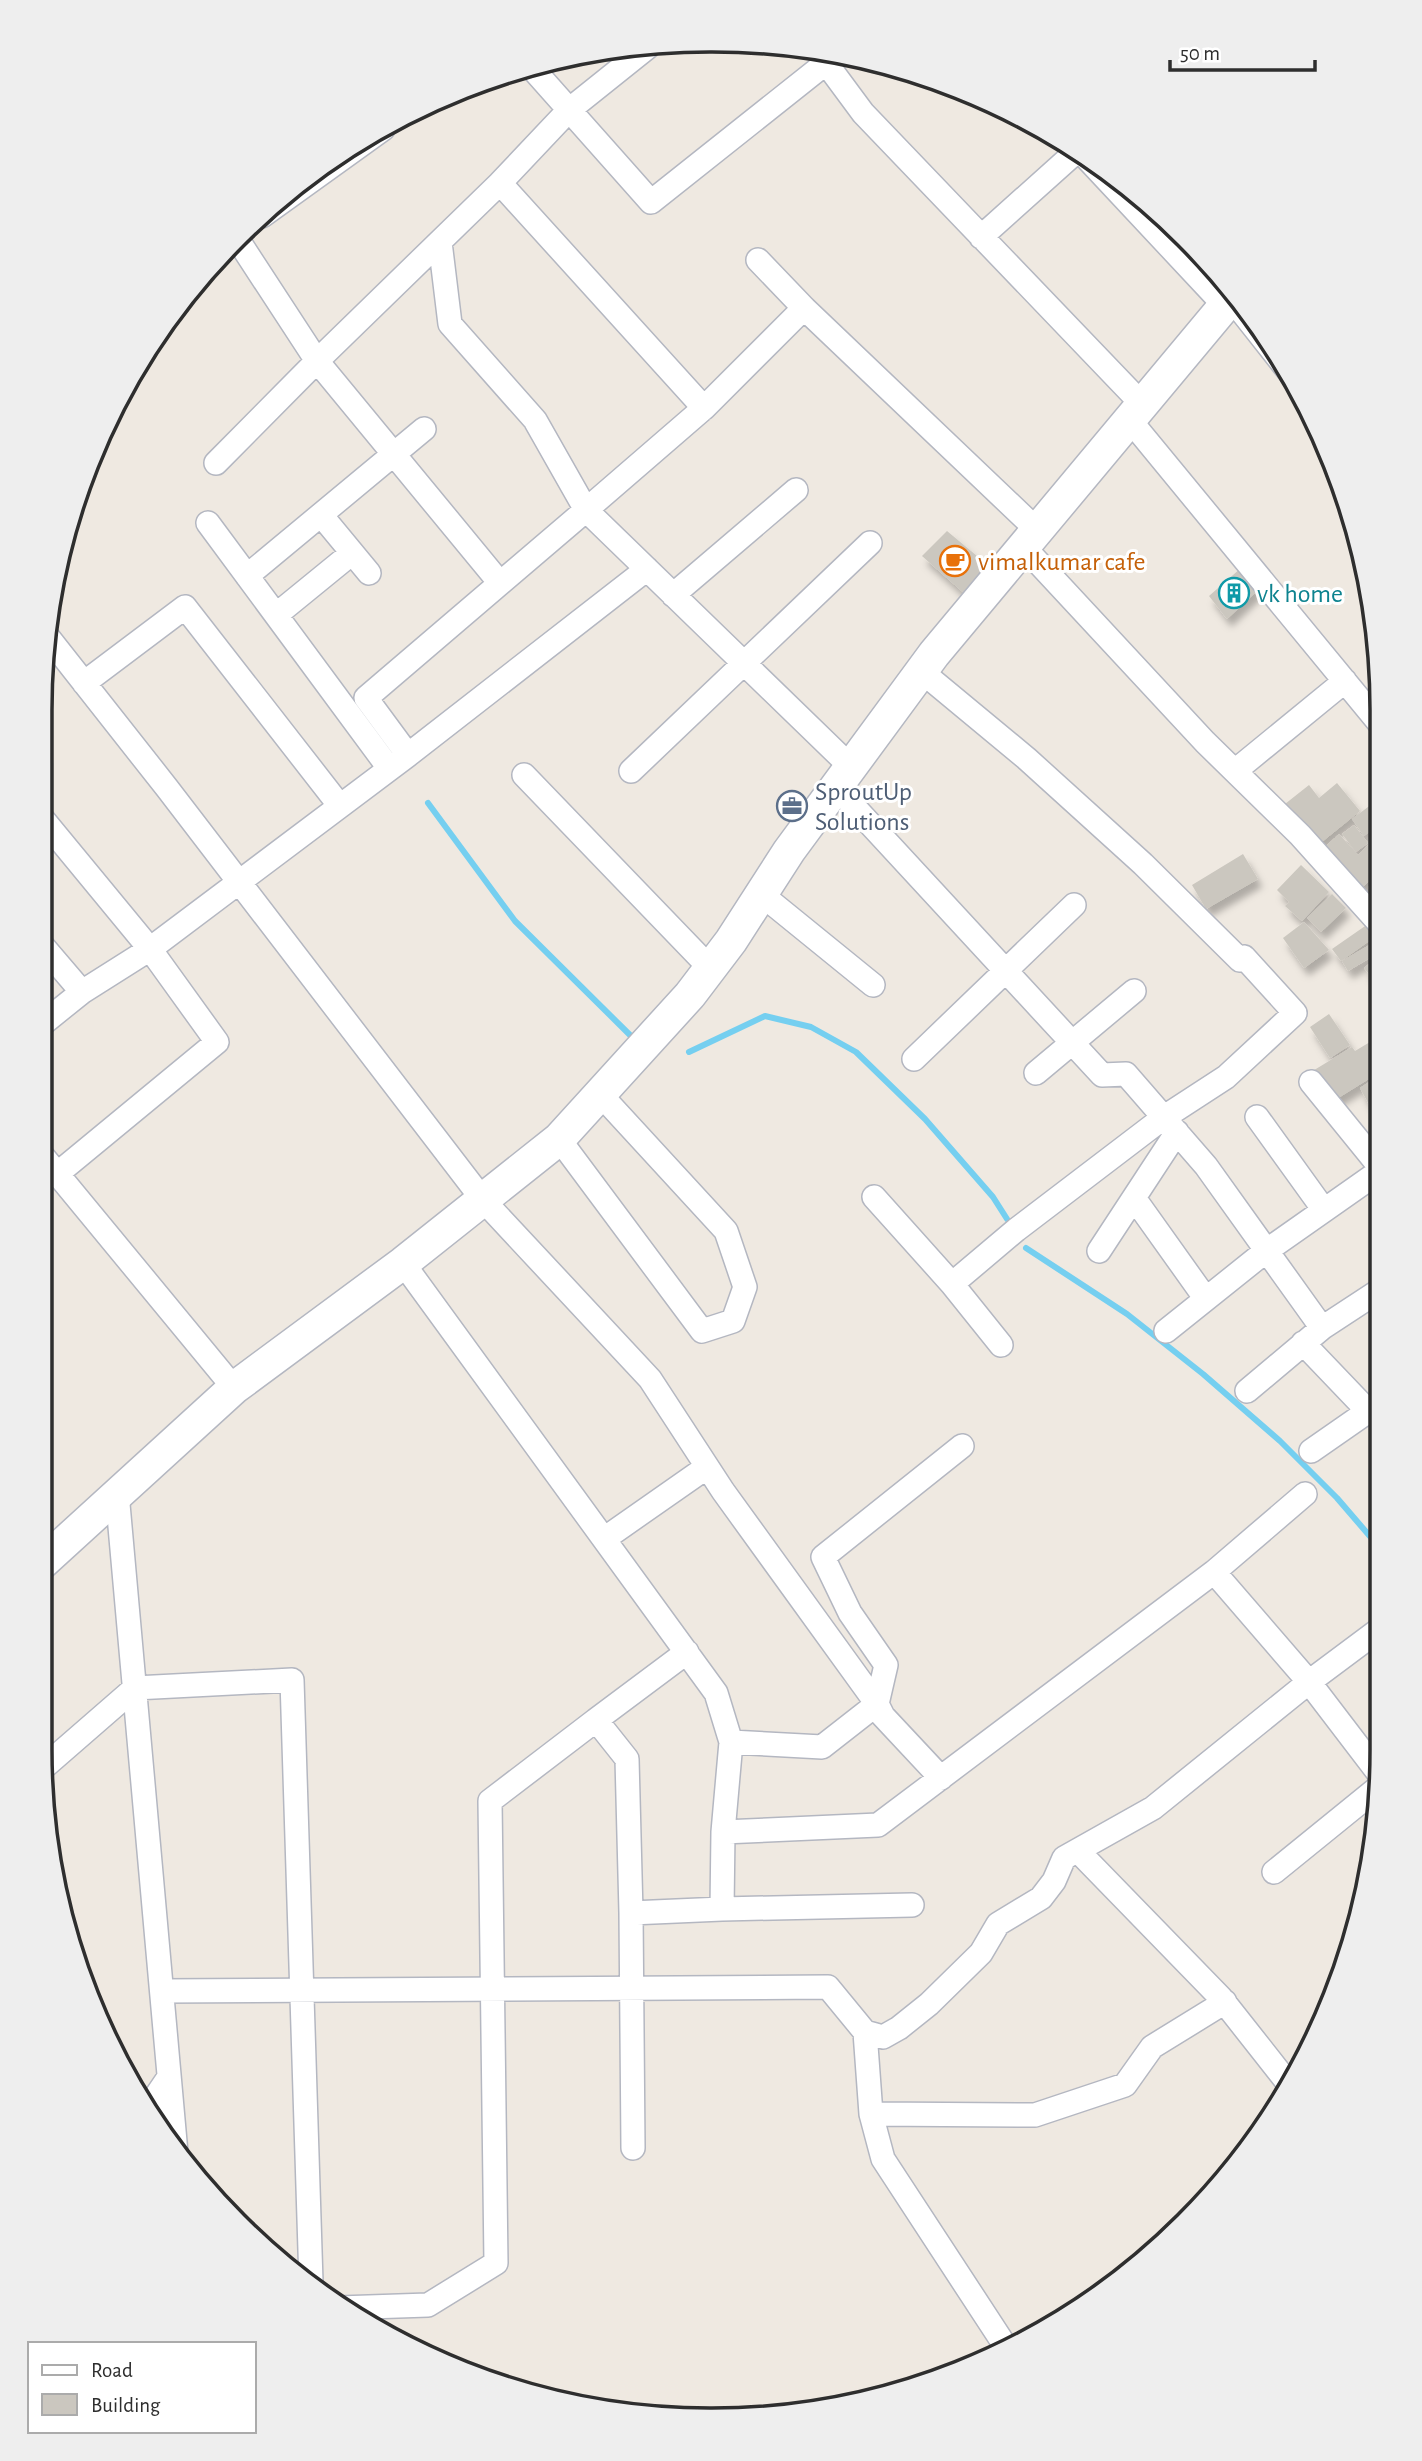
<svg xmlns="http://www.w3.org/2000/svg" width="1422" height="2461" viewBox="0 0 1422 2461" font-family="'Alegreya Sans',sans-serif">
	<style>
		.lines { fill: none; stroke-linecap: round; stroke-linejoin: round }
		.stream { stroke: #75cff0; stroke-width: 6 }
		.building { fill: #cbc7bf; filter: url(#shadow) }
		.minor-casing { stroke: #b4b7c1; stroke-width: 26 }
		.secondary-casing { stroke: #b4b7c1; stroke-width: 35 }
		.minor { stroke: #fff; stroke-width: 23 }
		.secondary { stroke: #fff; stroke-width: 32 }
		.labels { text-anchor: middle; stroke-width: 6; stroke-linejoin: round; paint-order: stroke }
		.food-label { font-size: 26px; fill: #c56008; stroke: #fff; text-anchor: start }
		.culture-label { font-size: 26px; fill: #0d838f; stroke: #fff; text-anchor: start }
		.service-label { font-size: 26px; fill: #4e5e75; stroke: #fff; text-anchor: start }
		.rim { fill: none; stroke: #2e2e2e; stroke-width: 3.5 }
	</style>
	<defs>
		<filter id="shadow"><feDropShadow dx="4.5" dy="8" stdDeviation="3.5" flood-color="#0004"/></filter>
	</defs>
	<rect width="100%" height="100%" fill="#efe9e1"/>
	<g class="lines">
		<path class="stream" d="M428,803L515,921L631,1036
			M689,1052L765,1016L811,1027L856,1052L925,1119L993,1197L1007,1219
			M1026,1248L1127,1314L1203,1374L1280,1441L1337,1498L1380,1548"/>
	</g>
	<path class="building" d="M947,531L989,566L964,593L922,556Z
		M1241,568L1259,589L1227,619L1209,596Z
		M1337,783L1360,811L1318,845L1285,804L1309,785L1319,798Z
		M1380,798V823L1364,836L1352,819Z
		M1354,825L1368,843L1356,852L1342,834Z
		M1380,833V870L1361,889L1323,849L1339,834L1358,855Z
		M1243,854L1258,879L1206,909L1192,885Z
		M1301,865L1329,892L1302,921L1285,906L1289,902L1277,890Z
		M1380,880V907L1368,887Z
		M1332,894L1346,908L1321,932L1307,918Z
		M1304,922L1329,950L1304,968L1283,938Z
		M1368,924L1376,936L1341,961L1332,949Z
		M1378,940L1380,952L1348,971L1342,961Z
		M1380,955V987L1364,968Z
		M1329,1014L1350,1045L1330,1058L1310,1027Z
		M1370,1042L1380,1059V1072L1330,1103L1311,1072L1352,1047L1355,1051Z
		M1380,1075V1103L1371,1108L1360,1088Z
		M1380,1227V1251L1369,1234Z"/>
	<g class="lines">
		<g class="minor-casing">
			<path id="minor" d="M649,46L569,110L500,183L704,408L586,510L850,766
				M826,63L863,113L1142,404
				M532,68L651,202L836,55
				M1081,152L1225,306
				M262,216L383,129
				M981,237L1078,150
				M758,260L804,308L1036,529
				M1231,298L1291,374
				M704,408L804,308
				M1129,419L1380,724
				M216,463L317,361L236,237
				M321,515L369,573
				M208,523L389,768
				M1022,545L1205,742L1300,835L1380,924
				M247,576L424,429
				M500,583L317,361L500,183
				M673,595L796,490
				M276,615L352,553
				M48,637L167,788L483,1200L650,1379L723,1491L877,1704L822,1747L731,1742
				M921,671L1026,758L1143,864L1240,960L1244,957L1295,1013L1226,1077L1163,1118L1016,1230L952,1284
				M84,683L185,607L340,806
				M408,755L647,569
				M631,771L870,543
				M1235,771L1345,681
				M524,775L710,968
				M835,786L1102,1075L1126,1074L1206,1166L1322,1328
				M42,818L150,949L217,1042L57,1174
				M761,894L873,985
				M82,992L150,949L408,755L366,698L586,510L535,420L450,324L440,242
				M41,1025L82,992L41,944
				M914,1059L1074,905
				M1036,1073L1134,991
				M1311,1082L1380,1167
				M1257,1117L1324,1210
				M559,1139L702,1331L733,1321L745,1287L726,1231L600,1094
				M41,1154L234,1388
				M874,1197L952,1284L1001,1345
				M1134,1198L1206,1299
				M1099,1251L1177,1132
				M403,1263L716,1693L731,1742L723,1832
				M1166,1331L1266,1251L1380,1171
				M1303,1343L1368,1411
				M1247,1391L1322,1328L1380,1290
				M1311,1451L1380,1403
				M117,1493L176,2153
				M604,1539L707,1467
				M1214,1572L1309,1682L1380,1775
				M687,1652L596,1720L627,1759L631,1913L722,1909L723,1832L878,1825L1214,1572L1305,1494
				M43,1768L135,1688L292,1680L311,2282
				M941,1778L883,1716L877,1704L886,1665L850,1613L823,1557L962,1446
				M1078,1851L1221,1998L1288,2083
				M1274,1872L1380,1786
				M722,1909L912,1905
				M631,1913L633,2148
				M163,1991L828,1987L865,2032L883,2037L899,2028L929,2004L981,1953L998,1924L1041,1898L1054,1881L1064,1858L1153,1808L1309,1682L1380,1629
				M865,2032L871,2114L883,2159L1004,2344
				M150,2105L169,2077
				M871,2114L1035,2115L1125,2085L1152,2047L1225,2002
				M339,2308L428,2305L496,2263L490,1801L596,1720"/>
		</g>
		<g class="secondary-casing">
			<path id="secondary" d="M41,1564L234,1388L403,1263L559,1139L690,995L731,941L789,851L934,654L1232,297"/>
		</g>
		<use href="#minor" class="minor"/>
		<use href="#secondary" class="secondary"/>
	</g>
	<defs>
		<g id="cafe-ring" transform="scale(1.575)"><circle r="9.5" fill="#fff" stroke="#e8710a" stroke-width="1.5"/><path d="M-5.5-4.5H6V0H3Q3 3.5 0 3.5H-2.5Q-5.5 3.5-5.5 0ZM3-3.2v2h1.7v-2ZM-6 4.5H4V6H-6Z" fill="#e8710a"/></g>
		<g id="building-ring" transform="scale(1.575)"><circle r="9.5" fill="#fff" stroke="#0f9aa8" stroke-width="1.5"/><path d="M-4-6H4V6H1V3H-1V6H-4ZM-2.5-4.3h1.7v1.8h-1.7ZM.8-4.3h1.7v1.8H.8ZM-2.5-1h1.7V.8h-1.7ZM.8-1h1.7V.8H.8Z" fill="#0f9aa8"/></g>
		<g id="office-ring" transform="scale(1.575)"><circle r="9.5" fill="#fff" stroke="#5c6f8a" stroke-width="1.5"/><path d="M-6-3h4V-5.5h4V-3h4V5H-6ZM-1-4.5V-3h2v-1.5ZM-6 0V1H6V0Z" fill="#5c6f8a"/></g>
	</defs>
	<g fill-rule="evenodd">
		<use href="#cafe-ring" x="955" y="561"/>
		<use href="#building-ring" x="1234" y="593"/>
		<use href="#office-ring" x="792" y="806"/>
	</g>
	<g class="labels">
		<g class="food-label">
			<text x="978" y="570">vimalkumar cafe</text>
		</g>
		<g class="culture-label">
			<text x="1257" y="602">vk home</text>
		</g>
		<g class="service-label">
			<text x="815" y="800">SproutUp<tspan x="815" dy="30">Solutions</tspan></text>
		</g>
	</g>
	<path d="M0 0H1422V2461H0ZM710 52H712A658 658 0 0 1 1370 710V1750A658 658 0 0 1 712 2408H710A658 658 0 0 1 52 1750V710A658 658 0 0 1 710 52Z" fill="#eee" fill-rule="evenodd"/>
	<path class="rim" d="M710 52H712A658 658 0 0 1 1370 710V1750A658 658 0 0 1 712 2408H710A658 658 0 0 1 52 1750V710A658 658 0 0 1 710 52Z"/>
	<rect x="28" y="2342" width="228" height="91" fill="#ffffff" stroke="#ababab" stroke-width="2"/>
	<rect x="42" y="2365" width="35" height="10" fill="#ffffff" stroke="#ababab" stroke-width="2"/>
	<text x="91" y="2377" font-size="21" fill="#2e2e2e">Road</text>
	<rect x="42" y="2394" width="35" height="21" fill="#cbc7bf" stroke="#ababab" stroke-width="2"/>
	<text x="91" y="2412" font-size="21" fill="#2e2e2e">Building</text>
	<path d="M1170 60v10h145v-10" fill="none" stroke="#2e2e2e" stroke-width="3.5"/>
	<text x="1180" y="60" font-size="21" fill="#2e2e2e" stroke="#ffffff" stroke-width="5" paint-order="stroke">50 m</text>
</svg>
